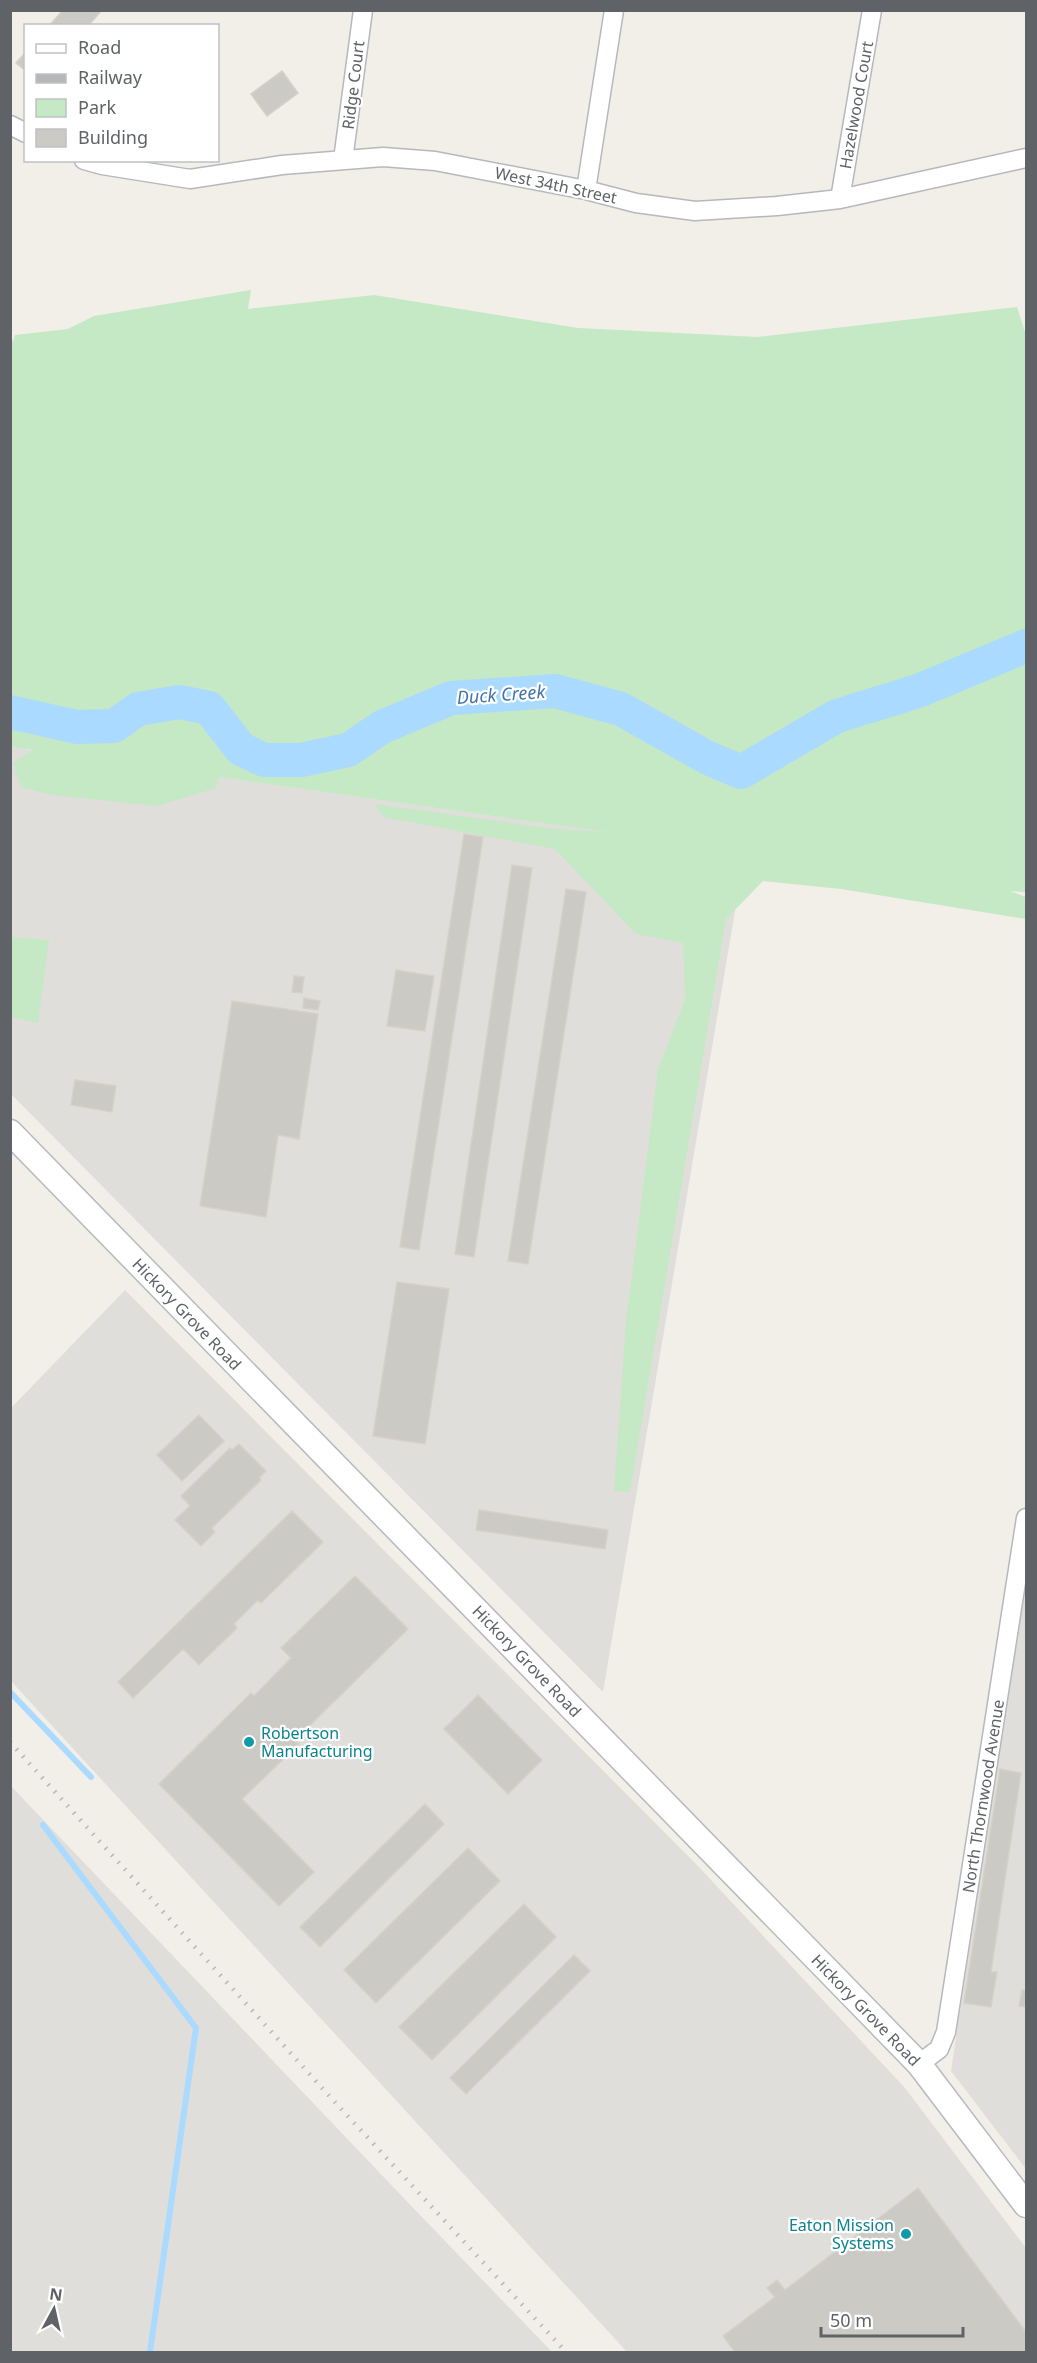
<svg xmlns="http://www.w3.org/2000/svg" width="1037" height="2363" viewBox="0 0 1037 2363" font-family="'Noto Sans',sans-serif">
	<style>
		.industrial { fill: #e0deda }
		.green { fill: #c5e8c5 }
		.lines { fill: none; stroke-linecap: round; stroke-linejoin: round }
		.stream { stroke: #aadaff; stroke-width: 6 }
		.river { stroke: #aadaff; stroke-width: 34 }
		.building { fill: #cccac5; stroke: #d6d1c6; stroke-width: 1.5 }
		.street-casing { stroke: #b5b8bc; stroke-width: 21 }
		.secondary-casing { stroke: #b6babf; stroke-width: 27 }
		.street { stroke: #fff; stroke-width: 18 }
		.secondary { stroke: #fff; stroke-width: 24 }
		.rail { stroke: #b6b7b8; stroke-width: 4.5; stroke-dasharray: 1.5 8; stroke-linecap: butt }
		.culture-dot { fill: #0f9aa8; stroke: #fff; stroke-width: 2 }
		.labels { text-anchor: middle; stroke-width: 4.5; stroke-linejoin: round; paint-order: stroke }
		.street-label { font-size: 16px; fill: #5f6368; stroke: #fff }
		.culture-label { font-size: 16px; fill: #0d838f; stroke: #fff; text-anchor: start }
		.water-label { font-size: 18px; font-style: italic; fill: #4174aa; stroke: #fff }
	</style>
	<rect width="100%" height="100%" fill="#f1efe8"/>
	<path class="industrial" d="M11,747L745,852L603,1692L11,1094Z
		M125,1290L697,1865L905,2088L1026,2248V2352H627L11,1681V1408Z
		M1026,1566V2169L951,2071Z
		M10,1785L419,2214L552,2352H11Z"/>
	<path class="green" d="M251,290L248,309L374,295L578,328L757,337L1017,307L1026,335V892L1010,891L1026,897V919L841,889L763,881L726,919L630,1492L614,1491L626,1321L658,1069L685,1000L683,943L636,934L555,849L383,817L375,804L554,829L605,832L219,777L216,788L157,806L51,795L21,787L13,763L33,750L11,747V340L13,341L15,335L68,329L94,316Z
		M11,937L49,940L38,1023L12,1017L11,1019Z"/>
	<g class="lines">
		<path class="stream" d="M10,1692L91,1777
			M43,1825L196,2028L150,2352"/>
		<path class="river" d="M10,712L77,727L114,726L138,709L179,702L209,708L241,749L264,760H301L348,750L382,727L451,698L555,691L621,709L708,758L741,772L837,716L918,691L1026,646"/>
	</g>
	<path class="building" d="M63,10H102L88,26H49Z
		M26,52V71L16,63Z
		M282,71L298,93L267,116L251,94Z
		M464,834L483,837L419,1250L400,1247Z
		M512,865L532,868L474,1257L455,1254Z
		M566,889L586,892L528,1264L508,1261Z
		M396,970L434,976L425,1031L387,1026Z
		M294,976L304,977L302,993L292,992Z
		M304,998L320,1001L318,1010L303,1008Z
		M232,1001L318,1014L299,1139L278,1135L266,1217L200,1206Z
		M75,1080L116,1086L112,1112L71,1105Z
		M397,1282L449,1289L425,1444L373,1436Z
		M199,1415L224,1441L182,1481L157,1455Z
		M239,1444L266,1471L259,1478L261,1480L212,1528L215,1532L201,1546L175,1520L190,1506L181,1496L230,1448L232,1450Z
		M479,1510L608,1530L605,1549L476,1530Z
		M292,1511L323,1542L261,1603L258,1600L234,1624L237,1628L199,1665L183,1649L133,1698L118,1682Z
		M355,1576L408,1629L295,1740L299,1744L242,1799L314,1872L279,1906L159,1784L251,1693L254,1696L291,1658L281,1648Z
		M478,1695L542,1760L508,1794L444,1729Z
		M1000,1769L1021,1773L991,1972H997L991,2007L964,2003Z
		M425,1804L444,1824L320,1947L300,1927Z
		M468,1848L500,1881L376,2003L344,1970Z
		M524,1904L556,1937L432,2060L399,2027Z
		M574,1955L590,1971L466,2094L450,2078Z
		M1022,1990L1026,1991V2007L1019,2006Z
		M918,2188L1026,2332V2352H735L723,2336L775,2297L767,2288L777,2280L785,2290Z"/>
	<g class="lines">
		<g class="street-casing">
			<path id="street" d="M10,125L26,133
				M84,160L102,165L190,179L282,165L383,157L435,161L586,190L636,203L695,211L777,206L840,199L1026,158
				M343,160L363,10
				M586,190L614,10
				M840,199L872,10
				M919,2064L939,2049L946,2032L1026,1518"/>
		</g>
		<g class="secondary-casing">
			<path id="secondary" d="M10,1132L919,2064L1026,2205"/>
		</g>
		<use href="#street" class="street"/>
		<use href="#secondary" class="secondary"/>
		<path class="rail" d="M10,1742L332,2099L566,2352"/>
	</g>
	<g class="culture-dot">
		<circle cx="249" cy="1742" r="6"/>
		<circle cx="906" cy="2234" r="6"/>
	</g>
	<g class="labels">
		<g class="street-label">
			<text transform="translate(353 85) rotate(-83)" y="6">Ridge Court</text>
			<text transform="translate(856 105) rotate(-80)" y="6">Hazelwood Court</text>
			<text transform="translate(556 185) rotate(12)" y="6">West 34th Street</text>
			<text transform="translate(187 1314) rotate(46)" y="6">Hickory Grove Road</text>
			<text transform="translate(527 1661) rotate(46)" y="6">Hickory Grove Road</text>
			<text transform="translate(983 1796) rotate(-81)" y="6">North Thornwood Avenue</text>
			<text transform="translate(866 2010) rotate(46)" y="6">Hickory Grove Road</text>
		</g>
		<g class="culture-label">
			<text x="261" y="1739">Robertson<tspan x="261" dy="18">Manufacturing</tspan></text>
			<text x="894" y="2231" text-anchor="end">Eaton Mission<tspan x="894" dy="18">Systems</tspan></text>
		</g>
		<g class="water-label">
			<text transform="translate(501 695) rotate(-4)" y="6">Duck Creek</text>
		</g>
	</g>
	<rect width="1037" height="2363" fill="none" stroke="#5f6368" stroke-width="24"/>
	<rect x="24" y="24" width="195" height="138" fill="#ffffff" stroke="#bfc1c3" stroke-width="1.5"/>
	<rect x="36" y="44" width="30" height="9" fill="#ffffff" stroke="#bfc1c3" stroke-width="1.5"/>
	<text x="78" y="54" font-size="18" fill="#5f6368">Road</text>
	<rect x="36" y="74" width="30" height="9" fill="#b6b7b8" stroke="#bfc1c3" stroke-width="1.5"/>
	<text x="78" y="84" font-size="18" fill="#5f6368">Railway</text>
	<rect x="36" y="99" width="30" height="18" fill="#c5e8c5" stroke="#bfc1c3" stroke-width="1.5"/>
	<text x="78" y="114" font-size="18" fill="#5f6368">Park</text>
	<rect x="36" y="129" width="30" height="18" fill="#cccac5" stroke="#bfc1c3" stroke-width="1.5"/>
	<text x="78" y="144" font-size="18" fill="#5f6368">Building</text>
	<g transform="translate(54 2309) rotate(8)" stroke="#ffffff" stroke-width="4.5" paint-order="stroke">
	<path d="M0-4.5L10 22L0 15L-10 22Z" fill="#5f6368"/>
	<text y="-9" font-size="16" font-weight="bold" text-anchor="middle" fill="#5f6368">N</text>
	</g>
	<path d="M821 2327v9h142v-9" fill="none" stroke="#5f6368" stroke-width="3"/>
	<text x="830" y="2327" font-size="18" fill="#5f6368" stroke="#ffffff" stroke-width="4.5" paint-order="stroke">50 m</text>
</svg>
